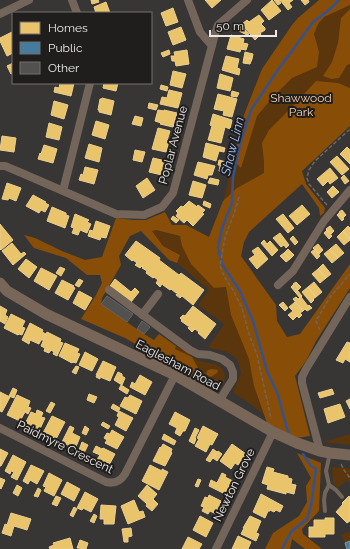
<svg xmlns="http://www.w3.org/2000/svg" width="350" height="549" viewBox="0 0 350 549" font-family="Raleway,sans-serif">
	<style>
		.green { fill: #5b350b; fill-rule: evenodd }
		.forest { fill: #884e07 }
		.homes { fill: #e9c46a; stroke: #eacf90 }
		.public { fill: #457b9d; stroke: #779cb3 }
		.lines { fill: none; stroke-linecap: round; stroke-linejoin: round }
		.stream { stroke: #345290; stroke-width: 2.5 }
		.building { fill: #52514f; stroke: #676563 }
		.path { stroke: #6e655e; stroke-width: 1.5; stroke-dasharray: 4 2; stroke-linecap: butt }
		.lane { stroke: #73655a; stroke-width: 4 }
		.street { stroke: #73655a; stroke-width: 8 }
		.secondary { stroke: #786658; stroke-width: 11 }
		.labels { text-anchor: middle; stroke-width: 4; stroke-linejoin: round; paint-order: stroke }
		.park-label { font-size: 12px; fill: #f5cfb1; stroke: #201e1c }
		.street-label { font-size: 12px; fill: #ece9e7; stroke: #201e1c }
		.water-label { font-size: 13px; font-style: italic; fill: #a1bff8; stroke: #201e1c }
	</style>
	<rect width="100%" height="100%" fill="#383634"/>
	<path class="green" d="M319,0H350V126L230,230L258,399L264,415L252,405L233,393L241,373L237,359L232,355L224,351L208,348L224,324L198,305L209,290L177,263L180,255L163,246L152,231L156,230L179,236L186,225L209,237L223,203L244,115L262,69L292,25L298,18ZM192,265L226,287H225L214,288Z
		M176,346C180,348 184,350 187,352C191,355 193,358 197,360C207,364 224,361 225,376C226,384 219,385 213,387L197,379L199,378L175,349Z
		M350,434V445L324,442Z
		M332,467L350,468V483L347,480L338,488L333,483Z
		M350,531V541L345,543L341,535Z"/>
	<path class="forest" d="M319,0H350V5L324,17L318,24L314,34L319,52L317,67L292,78L273,97L257,116L241,168L233,160L244,115L262,69L292,25L298,18Z
		M350,9V64L347,65L339,78L331,79L323,76L332,62L338,43L341,18Z
		M316,81L338,83L350,88V126L302,171L306,184L325,208L324,213L320,216L319,208L302,184L249,232L244,242L241,256L276,305L277,321L287,337L300,334L350,264V288L316,341L306,361L295,376L310,436L296,438L267,423L254,386L249,359L231,315L226,287L214,288L191,264L182,246L180,236L156,230L152,231L163,246L180,255L177,263L169,260L141,231L130,236L119,256L121,265L102,298L101,304L144,334L154,340L159,334L176,346L175,349L192,357L199,370V378L197,379L125,338L81,319L96,295L102,283L100,275H87L66,258L34,248L24,235L35,238L62,251L85,260L102,257L116,218L133,220H146L165,212L172,225H186L209,237L223,201L237,188L264,173V162L262,143L269,130L294,105Z
		M212,369L218,370L217,373L211,377L207,375L206,373L208,370Z
		M297,453L321,463L319,511L302,529L303,534L322,549H305L292,539L290,549H265L273,533L299,516L307,502L306,486L311,478Z"/>
	<path class="homes" d="M91,0H98L99,2L92,4Z
		M205,0H221L212,8Z
		M272,0L281,11L269,20L261,10Z
		M274,0H279L281,3L278,5Z
		M280,0H293L289,3L292,7L288,10Z
		M301,0H308L309,2L305,5Z
		M106,2L110,13H96L94,7Z
		M173,8L178,22L166,26L161,13Z
		M259,15L264,21L261,24L265,28V30L262,32H260L261,34L255,40L242,24L247,20L249,22Z
		M241,25L249,34L247,35L239,31L237,29Z
		M181,27L186,40L173,45L168,32Z
		M12,32L13,34V53L7,56L0,41V38Z
		M231,35L244,39L243,43L248,44L246,50L241,49L240,52L227,49Z
		M169,50L170,54L163,57L161,53Z
		M187,50L189,64L176,66L175,61H172L171,56H175L174,52Z
		M245,52L253,54L252,59L244,57Z
		M226,56L239,59L237,68L240,69L239,75L222,70Z
		M244,57L252,59L250,64L243,63Z
		M13,63V73L11,74L7,66Z
		M173,71L186,74L182,88L170,85Z
		M220,74L233,78L230,91L217,88Z
		M60,83H74L71,96L54,92L55,87L59,88Z
		M104,83H118L116,91L103,88Z
		M161,85L168,87L167,91L160,89Z
		M169,90L182,93L178,108L160,104L162,97L167,98Z
		M232,91L239,93L237,97L231,96Z
		M218,94L237,99L232,117L223,115L224,111L214,109Z
		M102,98L114,101L111,115L99,112V110H98L100,99H102Z
		M54,101L68,105L64,119L51,115Z
		M149,103L158,105L156,110L148,108Z
		M158,110L164,111V110L177,113L173,127L160,124L161,123L155,121Z
		M213,114L232,120L230,129L225,127L221,143L208,140L212,126L210,125Z
		M135,116L143,118L141,126L132,124Z
		M96,121L109,125L105,139L92,135Z
		M49,123L62,127L59,140L46,137Z
		M158,128L170,131L167,141H169L166,152L152,149Z
		M2,136L16,138L14,152L0,150Z
		M206,143L225,148L224,152L219,151L216,161L203,157Z
		M89,144L102,148L99,162L85,158Z
		M44,145L57,149L53,163L38,159L40,153L41,154Z
		M347,147L350,150V164L340,154Z
		M135,150L145,152L142,162L133,160Z
		M337,156L349,169L342,175L330,162Z
		M153,158L166,161L162,175L149,172Z
		M219,160L226,162L225,166L218,165Z
		M198,162L215,166L212,175H208L207,179L194,175Z
		M220,166L230,169L228,174L219,171Z
		M85,167L98,170L94,184L79,180L81,174L83,175Z
		M330,168L338,178L330,184L328,181L323,186L317,179Z
		M344,175L349,181L345,184L341,178Z
		M147,178L155,190L143,198L136,186Z
		M210,178L219,180L218,185L208,183Z
		M193,181L206,185L202,198L189,195Z
		M7,183L21,188L16,201L9,198L8,200L2,199Z
		M333,186L339,192L332,198L327,192Z
		M33,195L46,202L45,203L49,205L45,212L41,210L39,213L26,206Z
		M189,201L196,206V207L198,205L205,210L202,213L204,214L193,226L187,220L184,223L176,216L178,213L176,211L181,206L183,207Z
		M204,201L211,204L210,208L203,205Z
		M302,205L310,214L297,225L289,216Z
		M52,207L66,213V215L69,216L65,228L47,221Z
		M342,210L346,215L343,218L339,212Z
		M339,213L344,219L342,221L337,215Z
		M75,214L89,220L87,222L91,224L87,233L80,230L78,235L72,233L74,228L71,227Z
		M283,214L294,228L288,233L276,219Z
		M173,216L179,220L176,223L171,219Z
		M96,221L110,226L106,238L101,237L100,240L88,236L90,230L93,231Z
		M0,224L13,240L1,250L0,249Z
		M330,226L334,231L331,234L326,229Z
		M348,226L350,228V240L343,231Z
		M327,230L332,236L329,239L324,233Z
		M343,231L350,240L344,245L337,237Z
		M280,233L289,245L286,248L284,245L281,247L273,238Z
		M293,236L298,242L295,245L290,239Z
		M264,240L267,244L270,241L278,250L272,256L261,243Z
		M136,241L160,258L159,260L179,275L181,273L204,290L193,305L182,296L180,298L176,295L178,292H177L176,293L171,289L170,290L163,285V284H162L160,287L156,283L158,280L154,277L153,278L146,273L147,271L142,268L143,267L142,266L140,268L135,265L137,263L133,260L132,261L125,255Z
		M12,243L21,254L24,252L26,254L13,265L2,251Z
		M318,244L323,250L319,254L313,248Z
		M336,244L344,253L338,258L330,249Z
		M258,247L268,259L257,269L249,259L255,255L252,251Z
		M288,249L294,255L290,259L284,253Z
		M315,249L320,256L317,259L311,252Z
		M330,249L338,258L332,263L324,254Z
		M284,253L290,259L286,262L280,256Z
		M26,259L37,267L29,278L18,269Z
		M323,264L331,274L326,278L318,269Z
		M60,267L65,269L61,276L56,273Z
		M41,268L57,276L49,290L34,281Z
		M318,269L326,278L320,283L312,274Z
		M79,279L83,281L79,287L75,285Z
		M115,279L131,292L135,288L139,292L131,302L110,286Z
		M62,280L74,286L73,287L75,288L68,300L55,293Z
		M296,282L301,287L298,290L293,284Z
		M314,282L322,292L316,297L308,287Z
		M293,285L302,296L300,298L291,287Z
		M308,287L316,297L313,299L314,300L311,303L302,292Z
		M79,291L92,298L85,310L73,303Z
		M296,297L298,299L301,297L308,306L309,305L312,308L307,311L305,309L303,311L293,299Z
		M283,302L288,308L285,311L279,305Z
		M295,302L303,311L300,313L302,315L299,318L297,316L293,320L288,315L293,311L289,307Z
		M0,306L7,310L5,315L8,317L5,324L0,321Z
		M193,306L216,324L205,339L198,333L199,332L195,329L192,332L188,328L190,325H189L188,326L181,321L182,320L180,318L183,315L185,316Z
		M11,314L25,321L22,327L25,328L22,335L19,334L18,335L4,328Z
		M30,323L43,330L42,332L46,334L43,340H41L39,344L30,340L29,344L22,340Z
		M47,332L61,339L60,342L63,343L57,356L53,354L54,352L51,350L49,353L44,351L45,348L41,346Z
		M347,342L350,343V362L345,359L343,363L336,360Z
		M65,343L79,349L77,353L80,354L76,363L73,362L72,363L59,356Z
		M85,352L98,359L92,371L79,365Z
		M103,361L116,367L110,381L100,377V379L96,377L97,375H96Z
		M76,366L79,367L76,374L72,372Z
		M118,372L122,374V376L125,378L122,385L114,380Z
		M140,375L152,382L145,395L130,387L132,382L135,384Z
		M121,385L129,390L127,394L119,389Z
		M13,388L17,390L14,398L9,396Z
		M332,389L334,394L320,398L318,393Z
		M0,392L10,397L2,412L0,411Z
		M89,394L97,397L94,403L87,400Z
		M17,395L30,401L28,407L31,408L28,414L25,412L20,421L7,415Z
		M130,395L142,401L136,414L120,406L125,397L128,398Z
		M350,399V409L346,401Z
		M51,402L55,404L50,413L46,411Z
		M113,404L120,408L118,412L111,408Z
		M340,404L345,417L328,423L324,409Z
		M37,410L42,412L43,413L41,417L45,418L39,431L25,424L31,412L36,414Z
		M119,411L133,418L126,431L115,425L119,417L117,416Z
		M175,412L190,420L185,431H183L180,436L175,433L177,428L169,424Z
		M52,416L65,422L56,439L43,433Z
		M103,422L110,426L108,429L101,425Z
		M70,426L74,428L72,433L80,437L75,449L62,442Z
		M85,426L89,429L86,435L82,433Z
		M203,426L218,434L212,445L210,444L206,452L195,446L199,439L197,438Z
		M195,428L199,430L195,438L196,439L194,444L189,441Z
		M112,430L124,437L117,449L105,443L107,440L104,438L107,433L110,434Z
		M164,434L176,441L174,445L162,439Z
		M82,442L88,445L84,453L79,450Z
		M163,444L172,449L171,452L172,453L165,466L153,461L160,447L161,448Z
		M232,444L246,454L238,465L235,463L231,469L220,461Z
		M96,446L102,449L103,448L115,454L108,467L96,461L100,455L93,452Z
		M0,449L8,453L1,466H0Z
		M213,449L217,452L210,462L206,460Z
		M218,451L222,454L217,461L213,458Z
		M13,455L26,462L17,480L11,477L14,472L11,471L10,474L5,471Z
		M31,465L44,471L37,484L30,480L28,484L23,481Z
		M150,465L162,471V469L168,472L159,490L142,481Z
		M267,467L274,469L273,472L288,476V478L292,479L291,484L296,485L294,494L286,492V494L267,489L268,485L262,483Z
		M49,473L62,480L54,496L44,491L46,487L43,486Z
		M222,473L226,475L225,477L233,481L227,495L209,486L211,480L217,483Z
		M0,478L5,480L1,489L0,488Z
		M198,479L201,480L198,487L195,486Z
		M67,482L80,489L74,501L61,494Z
		M17,485L22,488L18,496L13,493Z
		M147,485L157,494L153,499L158,504L152,511L146,506L147,504L138,496Z
		M38,488L41,490L38,497L34,496Z
		M85,492L98,499L91,512L83,508L82,510L77,508Z
		M261,494L283,506L280,512L276,510L274,512L270,510V511H268L265,518L253,512Z
		M209,495L221,501L216,514L210,511L208,514L202,511L204,507L201,506L205,497L208,498Z
		M56,496L61,498L57,506L52,504Z
		M349,496L350,497V521L347,523L336,512L343,504L342,503Z
		M134,500L139,512L143,511L145,517L128,524L121,506Z
		M101,505L116,506L114,524H104V519H100Z
		M74,507L77,509L73,517L70,515Z
		M11,513L31,519L27,530L14,526L11,536L2,533L5,524L7,525Z
		M94,514L97,516L94,523L90,521Z
		M200,516L213,523L206,537L193,530Z
		M250,516L261,521L256,533L259,534L256,541L241,534L244,528H243Z
		M325,518H334V534H325V537H309V527H314V520H325Z
		M131,528L132,536L128,537V542H124L122,529Z
		M238,536L251,542L248,549H232Z
		M188,537L202,544L199,549H182Z
		M70,538L73,549H50L49,547L54,545L53,543Z
		M80,540L88,543L86,549L77,548Z"/>
	<path class="public" d="M350,541V549H347L345,543Z"/>
	<g class="lines">
		<path class="stream" d="M289,432L287,429L278,395L267,371L253,321L240,291L222,264L218,248L222,228L232,203L233,177L240,144L251,110L275,74L313,22L330,9L339,0
			M282,549L291,532L307,519L311,506L316,469L311,466L303,454"/>
	</g>
	<path class="building" d="M107,296L133,314L127,322L101,304Z
		M142,321L150,327L144,334L137,329Z"/>
	<g class="lines">
		<path class="path" d="M239,197L234,214L225,237L220,266L225,278L233,290L242,308L249,334L257,355L268,404L271,419
			M327,205L309,184L307,178L309,170L315,161L350,129
			M320,330L316,321L330,297L350,274
			M341,464L344,470L350,478"/>
		<path class="lane" d="M329,485L336,490L342,497
			M325,511L324,500L325,493L329,485L326,471L330,453"/>
		<path class="street" d="M72,0L77,13
			M188,0L200,32L212,46
			M0,14L29,0
			M0,166H5L24,174L116,214L144,215L162,207L173,193L215,34L218,25L247,0
			M63,191L90,83
			M278,285L293,271L324,221L350,190
			M109,290L190,350L198,354L210,355L222,359L230,365L233,372V379L219,401
			M142,315L158,294
			M0,428L106,482C114,484 120,482 125,474L175,375
			M320,451L302,383V377L306,369L350,297
			M216,549L273,432"/>
		<path class="secondary" d="M0,283L7,291L46,314L175,375L273,432L297,443L320,451L330,453L350,455"/>
	</g>
	<g class="labels">
		<g class="park-label">
			<text x="301" y="102">Shawwood<tspan x="301" dy="14">Park</tspan></text>
		</g>
		<g class="street-label">
			<text transform="translate(173 145) rotate(-75)" y="4">Poplar Avenue</text>
			<text transform="translate(178 365) rotate(28)" y="4">Eaglesham Road</text>
			<text transform="translate(65 447) rotate(26)" y="4">Paidmyre Crescent</text>
			<text transform="translate(234 485) rotate(-64)" y="4">Newton Grove</text>
		</g>
		<g class="water-label">
			<text transform="translate(232 146) rotate(-76)" y="5">Shaw Linn</text>
		</g>
	</g>
	<rect x="12" y="12" width="140" height="72" fill="#201e1c" stroke="#726f6d"/>
	<rect x="20" y="22" width="20" height="12" fill="#e9c46a" stroke="#726f6d"/>
	<text x="48" y="32" font-size="12" fill="#ece9e7">Homes</text>
	<rect x="20" y="42" width="20" height="12" fill="#457b9d" stroke="#726f6d"/>
	<text x="48" y="52" font-size="12" fill="#ece9e7">Public</text>
	<rect x="20" y="62" width="20" height="12" fill="#52514f" stroke="#726f6d"/>
	<text x="48" y="72" font-size="12" fill="#ece9e7">Other</text>
	<path d="M210 30v6h66v-6" fill="none" stroke="#ece9e7" stroke-width="2"/>
	<text x="216" y="30" font-size="12" fill="#ece9e7" stroke="#201e1c" stroke-width="3" paint-order="stroke">50 m</text>
</svg>
